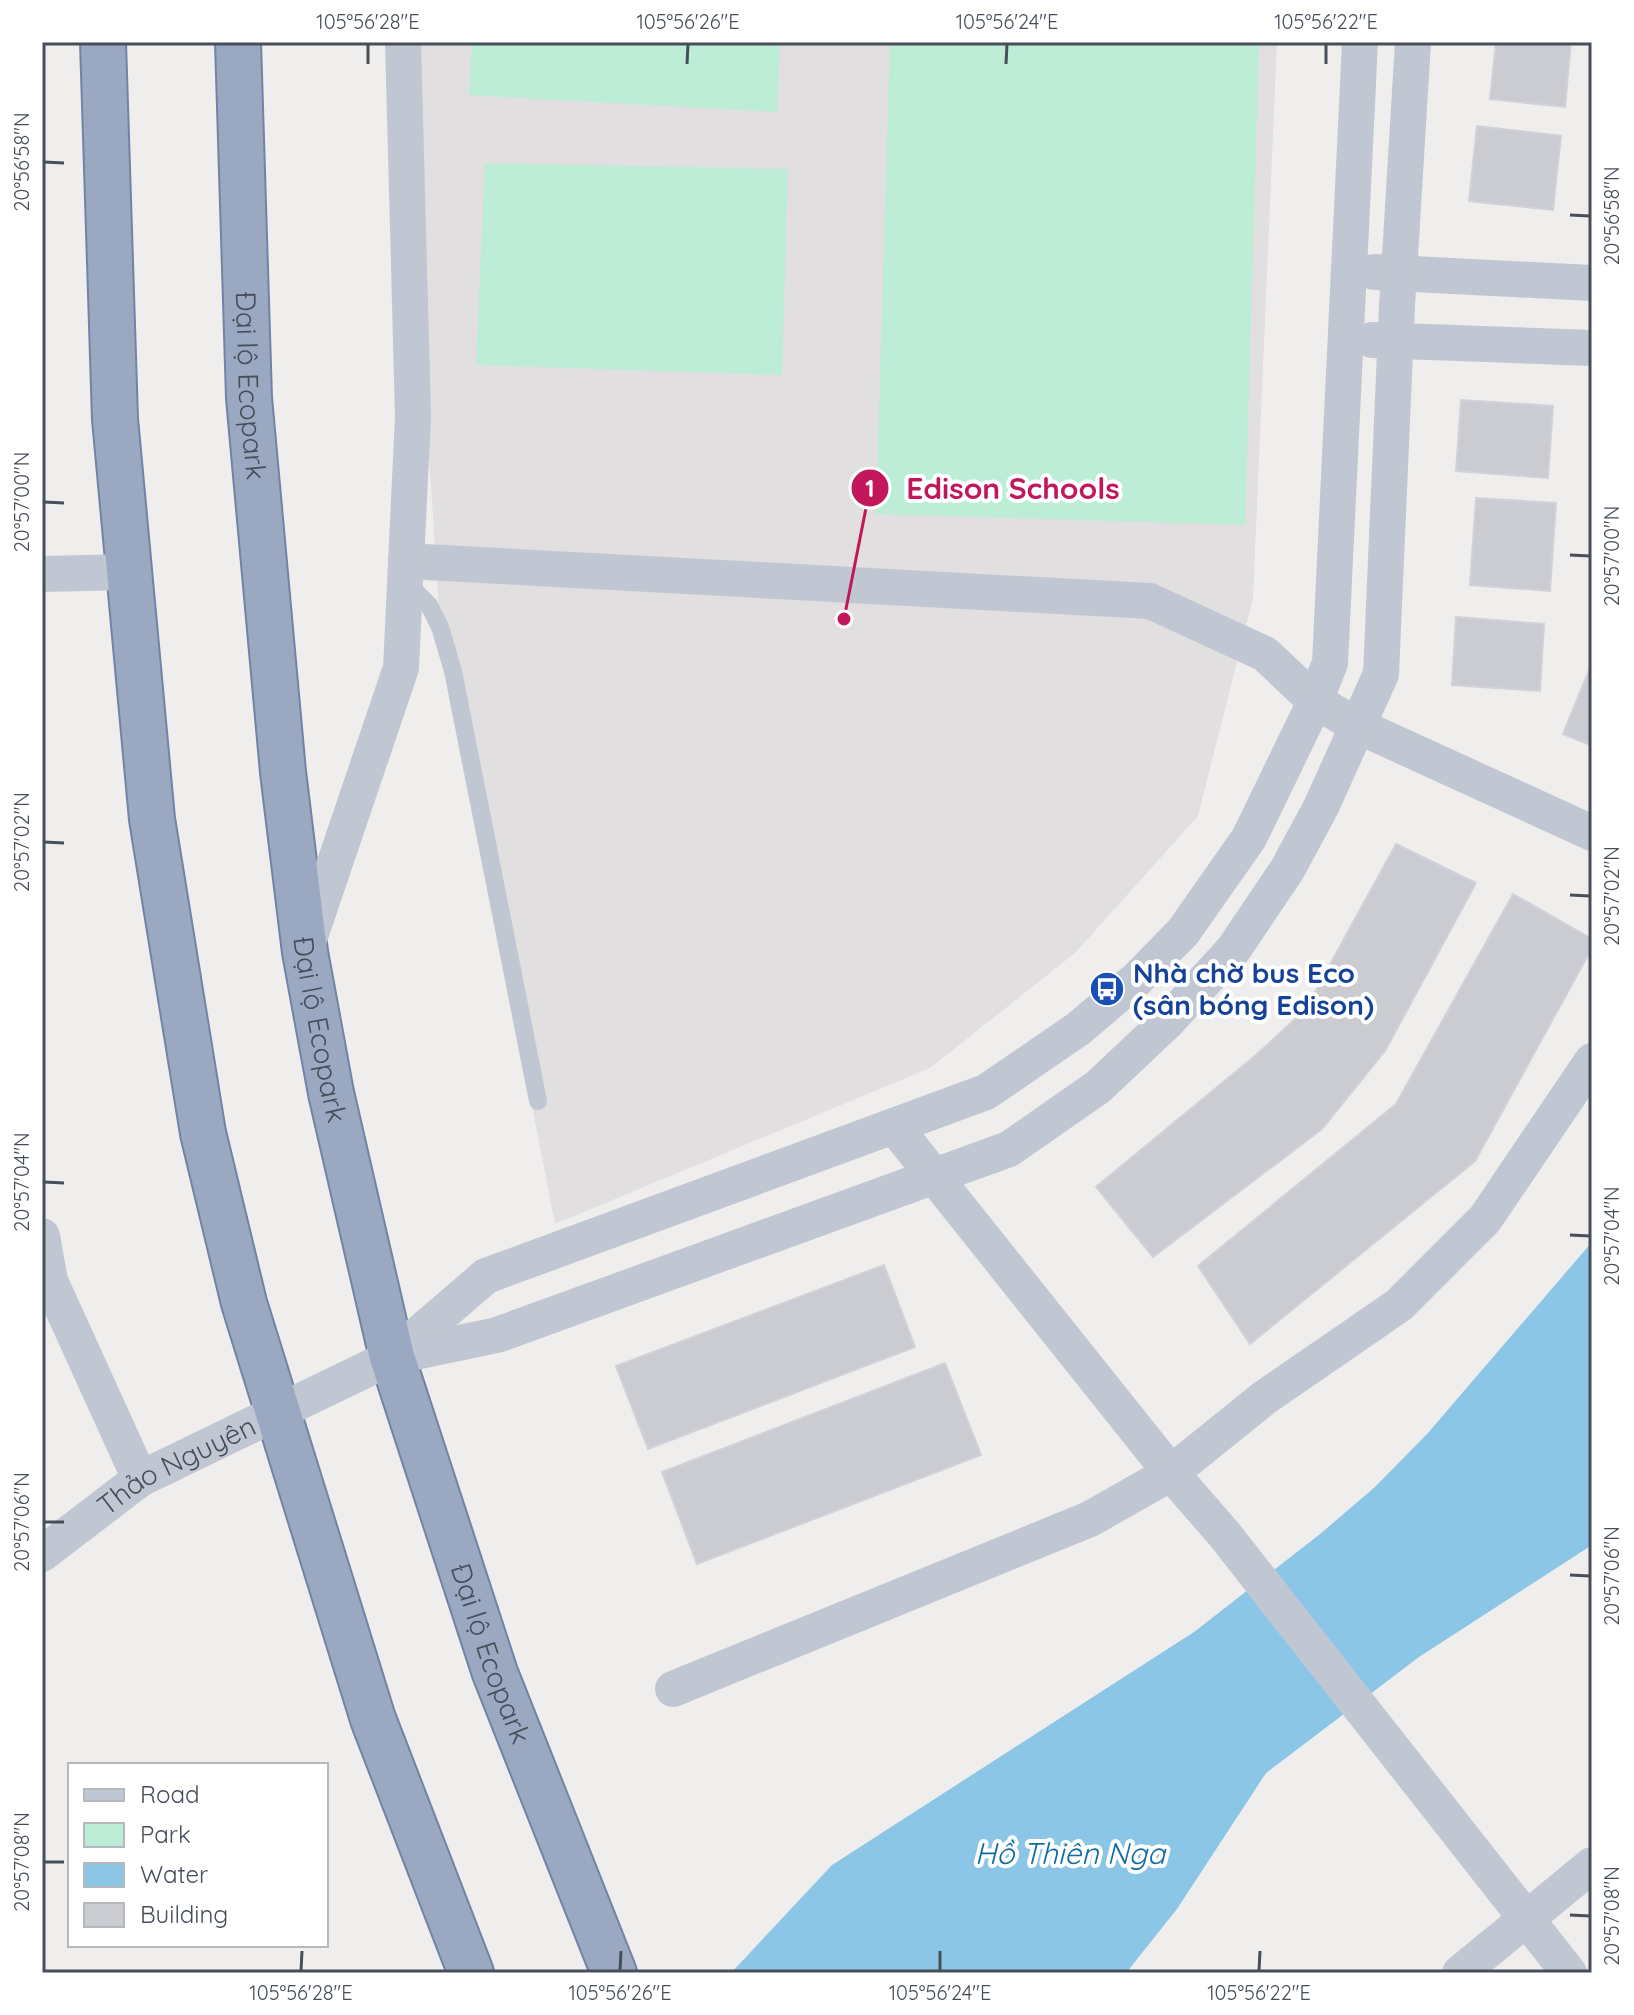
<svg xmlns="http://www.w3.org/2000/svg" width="1634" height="2015" viewBox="0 0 1634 2015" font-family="Quicksand,sans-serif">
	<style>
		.education { fill: #e1dfdf }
		.green { fill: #bdecd7 }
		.water { fill: #8cc6e7 }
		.building { fill: #caccd2; stroke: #d1d2d9; stroke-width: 2 }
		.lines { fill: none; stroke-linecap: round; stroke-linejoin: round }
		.trunk-casing { stroke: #7283a6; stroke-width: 48 }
		.service { stroke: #c1c7d2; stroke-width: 18 }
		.minor { stroke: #c1c7d2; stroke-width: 36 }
		.trunk { stroke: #9aa8c2; stroke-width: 44 }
		.ticks { fill: none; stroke: #464e5a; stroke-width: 3 }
		.labels { text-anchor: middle; stroke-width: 8; stroke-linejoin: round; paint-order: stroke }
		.street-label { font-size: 28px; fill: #464e5a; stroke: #fff }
		.transit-label { font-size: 28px; font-weight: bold; fill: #164399; stroke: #fff; text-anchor: start }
		.water-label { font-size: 30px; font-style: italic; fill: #126ca1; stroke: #fff }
		.leader { fill: none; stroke: #c2185b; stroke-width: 3 }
		.callout-dot { fill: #c2185b; stroke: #fff; stroke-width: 3 }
		.mark-label { font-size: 24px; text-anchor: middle; font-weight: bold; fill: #fff }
		.callout-label { font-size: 30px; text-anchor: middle; font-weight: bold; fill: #c2185b; stroke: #fff; stroke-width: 8; stroke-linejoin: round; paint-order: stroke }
		.neatline { fill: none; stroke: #464e5a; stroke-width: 3 }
		.ticks-label { font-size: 20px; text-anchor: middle; fill: #464e5a }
	</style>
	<rect width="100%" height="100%" fill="#f0eeed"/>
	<path class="education" d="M412,42H1277L1253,598L1198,816L1075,953L930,1068L555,1224L441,640L414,227Z"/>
	<path class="green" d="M472,42H780L777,112L469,95Z
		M890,42H1259L1245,525L876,514Z
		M485,163L788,169L782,375L476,365Z"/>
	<path class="water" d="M1592,1242V1545L1419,1657L1266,1773L1177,1909L1126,1973H731L832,1865L1194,1632L1320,1534L1375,1487L1427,1434Z"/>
	<path class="building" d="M1496,42H1571L1565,107L1490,99Z
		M1477,126L1561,136L1553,210L1469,201Z
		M1461,400L1553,406L1548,478L1456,471Z
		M1476,498L1556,503L1550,591L1470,585Z
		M1456,617L1544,624L1540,691L1452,685Z
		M1592,663V746L1563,734Z
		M1396,844L1476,883L1385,1051L1322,1129L1153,1257L1096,1187L1256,1055L1305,1010Z
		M1513,894L1592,939V948L1475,1161L1250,1344L1198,1266L1396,1104Z
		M884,1265L915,1347L648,1449L616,1366Z
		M945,1363L981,1455L697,1564L662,1472Z"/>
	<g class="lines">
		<g class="trunk-casing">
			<g id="trunk">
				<path d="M103,42L115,419L152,819L203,1133L244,1303L373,1719L471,1973"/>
				<path id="s2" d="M238,42L249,398L283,772L305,952L331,1093L392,1357L495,1673L614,1973"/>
			</g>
		</g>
		<path class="service" d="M405,581L429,605L440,627L453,671L538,1101"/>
		<g class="minor">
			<path d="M1374,272L1592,283"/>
			<path d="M1372,340L1592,348"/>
			<path d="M406,561L1150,601L1265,654L1315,701L1358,726L1592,833"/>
			<path d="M42,574L129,572"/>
			<path d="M306,948L401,668L413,416L403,42"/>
			<path d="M894,1126L1171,1473L1224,1534L1569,1973"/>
			<path d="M42,1236L50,1281L140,1479"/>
			<path d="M393,1356L486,1276L986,1092L1078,1029L1137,979L1183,932L1249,838L1312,708L1330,663L1360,42"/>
			<path id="s1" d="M42,1554L140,1479L392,1357L497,1335L1009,1149L1098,1087L1166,1023L1233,950L1287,870L1321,807L1381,674L1397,306L1413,42"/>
			<path d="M673,1689L1090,1519L1171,1473L1264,1398L1399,1305L1485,1219L1592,1061"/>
			<path d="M1460,1973L1592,1865"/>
		</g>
		<use href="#trunk" class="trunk"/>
	</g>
	<path class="ticks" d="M368,64V44M687,64L688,44M1006,64L1007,44M1326,64V44M44,162L64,163M1570,215L1590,216M44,502L64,503M1570,555L1590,556M44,842L64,843M1570,895L1590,896M44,1182L64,1183M1570,1235L1590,1236M44,1522H64M1570,1575L1590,1576M44,1862H64M1570,1915L1590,1916M301,1971L302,1951M620,1971L621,1951M940,1971V1951M1259,1971L1260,1951"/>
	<defs>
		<g id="bus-disc" transform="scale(1.8)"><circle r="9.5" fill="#1a4fb4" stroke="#fff"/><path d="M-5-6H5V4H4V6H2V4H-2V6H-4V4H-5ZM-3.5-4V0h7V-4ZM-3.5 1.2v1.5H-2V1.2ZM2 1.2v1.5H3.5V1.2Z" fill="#fff"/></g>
	</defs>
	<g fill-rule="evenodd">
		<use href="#bus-disc" x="1107" y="989"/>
	</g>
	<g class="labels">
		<g class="street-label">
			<text dy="10" stroke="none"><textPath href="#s2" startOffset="344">Đại lộ Ecopark</textPath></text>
			<text dy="10" stroke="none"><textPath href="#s2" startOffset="992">Đại lộ Ecopark</textPath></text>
			<text dy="10" stroke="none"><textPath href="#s1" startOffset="162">Thảo Nguyên</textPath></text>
			<text dy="10" stroke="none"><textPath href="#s2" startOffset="1640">Đại lộ Ecopark</textPath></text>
		</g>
		<g class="transit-label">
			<text x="1133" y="983">Nhà chờ bus Eco<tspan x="1133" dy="32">(sân bóng Edison)</tspan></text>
		</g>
		<g class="water-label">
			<text x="1070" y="1864">Hồ Thiên Nga</text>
		</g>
	</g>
	<path class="leader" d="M844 619L870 488"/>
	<g class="callout-dot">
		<circle cx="844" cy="619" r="8"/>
		<circle cx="870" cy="488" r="20"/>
	</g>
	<g class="mark-label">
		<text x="870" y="497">1</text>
	</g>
	<g class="callout-label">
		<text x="1013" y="499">Edison Schools</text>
	</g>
	<rect width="1634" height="2015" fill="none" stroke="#ffffff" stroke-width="88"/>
	<rect x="68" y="1763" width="260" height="184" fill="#ffffff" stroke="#b5b8bd" stroke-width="2"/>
	<rect x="84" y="1789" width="40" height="12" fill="#c1c7d2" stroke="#b5b8bd" stroke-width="2"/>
	<text x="140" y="1803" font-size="24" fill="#464e5a">Road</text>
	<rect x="84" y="1823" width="40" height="24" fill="#bdecd7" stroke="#b5b8bd" stroke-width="2"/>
	<text x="140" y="1843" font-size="24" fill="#464e5a">Park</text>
	<rect x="84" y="1863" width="40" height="24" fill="#8cc6e7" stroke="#b5b8bd" stroke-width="2"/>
	<text x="140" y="1883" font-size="24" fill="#464e5a">Water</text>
	<rect x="84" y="1903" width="40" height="24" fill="#caccd2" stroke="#b5b8bd" stroke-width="2"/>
	<text x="140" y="1923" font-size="24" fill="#464e5a">Building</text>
	<rect x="44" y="44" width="1546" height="1927" class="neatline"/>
	<g class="ticks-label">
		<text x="368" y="29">105°56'28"E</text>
		<text x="688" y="29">105°56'26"E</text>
		<text x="1007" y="29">105°56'24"E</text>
		<text x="1326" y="29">105°56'22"E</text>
		<text transform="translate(22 162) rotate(-90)" y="7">20°56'58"N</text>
		<text transform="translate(1612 216) rotate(-90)" y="7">20°56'58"N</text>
		<text transform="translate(22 502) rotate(-90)" y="7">20°57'00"N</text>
		<text transform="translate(1612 556) rotate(-90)" y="7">20°57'00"N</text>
		<text transform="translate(22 842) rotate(-90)" y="7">20°57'02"N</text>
		<text transform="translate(1612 896) rotate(-90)" y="7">20°57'02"N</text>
		<text transform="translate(22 1182) rotate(-90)" y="7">20°57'04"N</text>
		<text transform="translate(1612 1236) rotate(-90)" y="7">20°57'04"N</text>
		<text transform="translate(22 1522) rotate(-90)" y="7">20°57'06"N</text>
		<text transform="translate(1612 1576) rotate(-90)" y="7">20°57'06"N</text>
		<text transform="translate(22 1862) rotate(-90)" y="7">20°57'08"N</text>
		<text transform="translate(1612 1916) rotate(-90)" y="7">20°57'08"N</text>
		<text x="301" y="2000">105°56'28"E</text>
		<text x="620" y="2000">105°56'26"E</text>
		<text x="940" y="2000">105°56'24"E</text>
		<text x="1259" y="2000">105°56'22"E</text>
	</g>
</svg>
